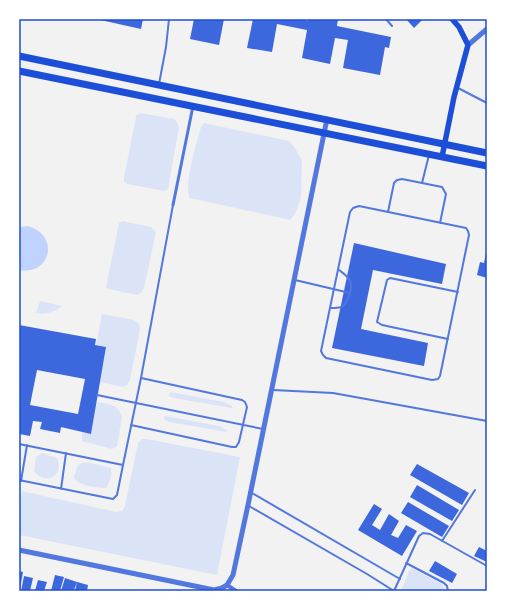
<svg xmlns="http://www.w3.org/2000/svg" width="506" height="610" viewBox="0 0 506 610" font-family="Spectral,serif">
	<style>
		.green { fill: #dbe4f7 }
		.water { fill: #bfd3fe }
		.building { fill: #3d67dc; fill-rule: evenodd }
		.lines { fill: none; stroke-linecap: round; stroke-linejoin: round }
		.service { stroke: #5277de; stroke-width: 2 }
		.pedestrian { stroke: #5277de; stroke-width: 3 }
		.minor { stroke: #5277de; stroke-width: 4 }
		.tertiary { stroke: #5277de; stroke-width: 5 }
		.secondary { stroke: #1d4ed8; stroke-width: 5.5 }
		.trunk { stroke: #1d4ed8; stroke-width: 7 }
		.neatline { fill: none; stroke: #1d4ed8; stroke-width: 1.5 }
	</style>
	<rect width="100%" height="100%" fill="#f2f2f2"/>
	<path class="green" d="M141,113L174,119L177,122L179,127L168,189L165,191L127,184L124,182V177L136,117V115Z
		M204,123L289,141L295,148L302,161L301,198L295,214L290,220L190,198C183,186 197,142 201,127Z
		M122,221L151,227L156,232L145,284L142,292L137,295L108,289L106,287L119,223Z
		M40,301L62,306C55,312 45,315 36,313Z
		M102,314L134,320L139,324L140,329L130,380L127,385L123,387L100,382L106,347L96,345Z
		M171,392L224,402L232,406V408L174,398L169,396V394Z
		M97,402C108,404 119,404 122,417L117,446L112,449L82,441V432L91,434Z
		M166,416L219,426L227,430V432L169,422L164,419V417Z
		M142,439H147L240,457L217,575L19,535V509L22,491L116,512L122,511L125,506L138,443Z
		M42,453L57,458C65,476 45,486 34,471L36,457Z
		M87,462L111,468C112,475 110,483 106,488C97,488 79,486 74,478C77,468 76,463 87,462Z
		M412,568L442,584L445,591H401L409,571Z"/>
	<path class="water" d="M28,226C60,235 51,276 19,270V227Z"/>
	<path class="building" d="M96,19H143L141,29Z
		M194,19H224L219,45L190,39Z
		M253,19H302L308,21V19H338L337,26L391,37L389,48L385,47L380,75L343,68L348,40L335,38L330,64L302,58L307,30L277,24L272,52L247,48Z
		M406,19H423L414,28Z
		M354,243L446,264L442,284L373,270L361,329L428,343L424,366L332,348Z
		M486,253H487V278L477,275L480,262L484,263Z
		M19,325L96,339L95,345L106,347L91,434L61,427L60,433L40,429L42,422L33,421L30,436L19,434ZM37,370L85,379L78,414L30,405Z
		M417,464L469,493L462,505L410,475Z
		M417,485L459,510L452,521L410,497Z
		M408,502L449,526L442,537L401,513Z
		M374,504L382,509L372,525L380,530L389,514L399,521L391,535L398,538L406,525L417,531L402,556L358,530Z
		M479,547L487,551V562L474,556Z
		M435,561L457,574L452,583L429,571Z
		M19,571L23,572L20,589H19Z
		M55,575L64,577L60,591H51Z
		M24,576L33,578L30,591H21Z
		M65,578L77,582L74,590L73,591H61Z
		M38,580L47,582L44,591H35Z
		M77,582L88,585L87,591H75Z"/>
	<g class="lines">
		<path class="service" d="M386,19L392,26
			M159,84L166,47L169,19
			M458,88L487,103
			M422,183L429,155
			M359,206L466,228L468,231L469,235L440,376L438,379L432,380L326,358L323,355L321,351L350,212L353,208Z
			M388,212L394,183L397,180L402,179L442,187L446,194L440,223
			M295,280L350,293
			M331,308C334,308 338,308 341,307C348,304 353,288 350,281C348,276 343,273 339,270
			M448,339L382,325L377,322L387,280L390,278L458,292
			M273,390L333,393L487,421
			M97,395L263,429
			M131,425L232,447H236L239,442L247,407L245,402L242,400L141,378
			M19,444L123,465L141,378L173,205
			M19,480L113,499L117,495L123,465
			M21,481L27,445
			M61,489L66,453
			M252,493L400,579
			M249,506L367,574L394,591
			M442,541L475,490
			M406,563L444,583L447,586L448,591
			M394,591L419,536L423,533L430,534L487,566"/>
		<path class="pedestrian" d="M173,205L193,106"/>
		<path class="minor" d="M227,585L236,591"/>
		<path class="tertiary" d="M468,45L487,29
			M19,550L214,590L222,588L227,585L233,575L248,505L327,119"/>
		<path class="secondary" d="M442,157L454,97L468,45L459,27L452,19"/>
		<path class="trunk" d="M19,56L487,153
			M19,71L487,166"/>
	</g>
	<rect width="506" height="610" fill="none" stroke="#ffffff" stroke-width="40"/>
	<rect x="20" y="20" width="466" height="570" class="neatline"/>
</svg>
